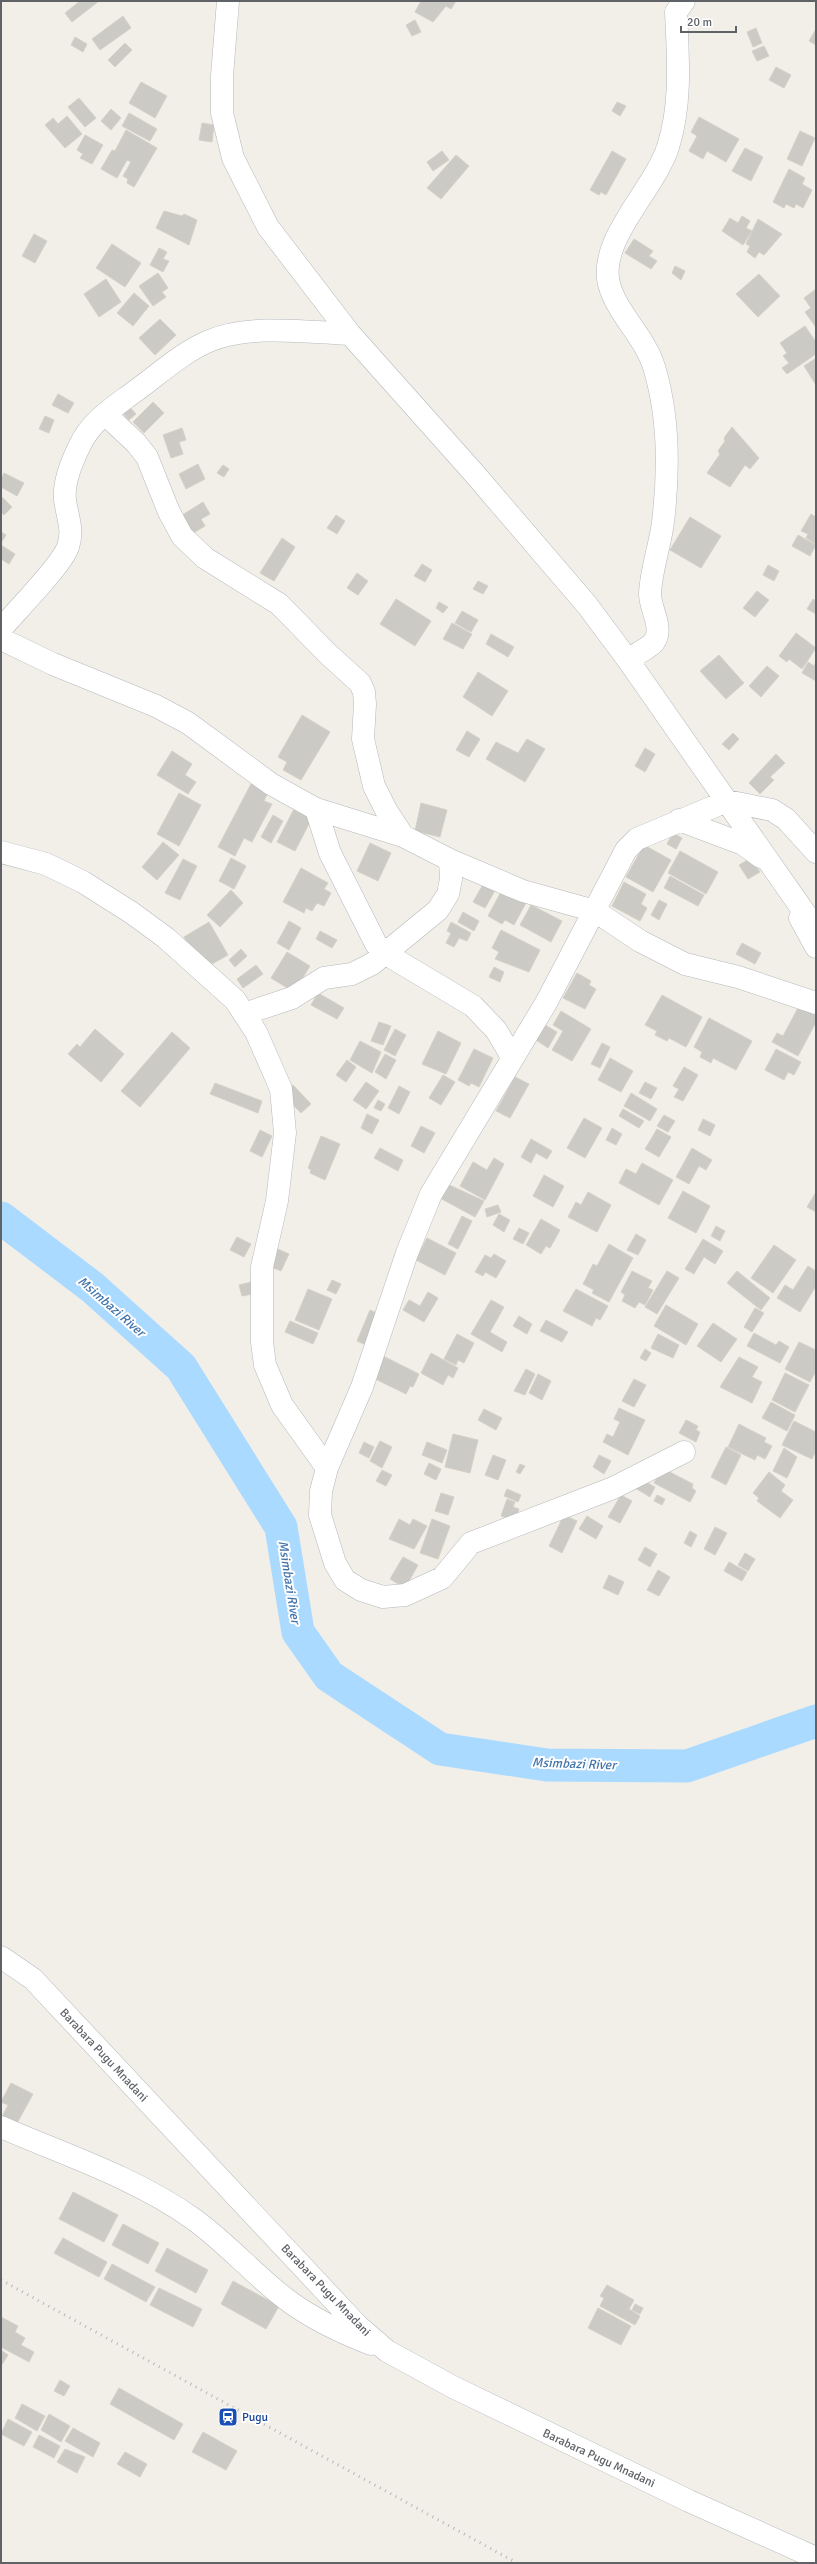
<svg xmlns="http://www.w3.org/2000/svg" width="817" height="2564" viewBox="0 0 817 2564" font-family="Signika,sans-serif">
	<style>
		.lines { fill: none; stroke-linecap: round; stroke-linejoin: round }
		.river { stroke: #aadaff; stroke-width: 33 }
		.building { fill: #cccac5; stroke: #d6d1c6 }
		.minor-casing { stroke: #b5b8bc; stroke-width: 23 }
		.minor { stroke: #fff; stroke-width: 22 }
		.rail { stroke: #b6b7b8; stroke-width: 3; stroke-dasharray: 1 5; stroke-linecap: butt }
		.labels { text-anchor: middle; stroke-width: 4; stroke-linejoin: round; paint-order: stroke }
		.street-label { font-size: 12px; fill: #5f6368; stroke: #fff }
		.transit-label { font-size: 12px; fill: #164399; stroke: #fff; text-anchor: start }
		.water-label { font-size: 13px; font-style: italic; fill: #4174aa; stroke: #fff }
	</style>
	<rect width="100%" height="100%" fill="#f1efe8"/>
	<g class="lines">
		<path class="river" d="M1,1218L92,1287L181,1367L281,1527L298,1632L329,1676L440,1749L547,1765L687,1766L816,1721"/>
	</g>
	<path class="building" d="M80,1H99L72,22L65,13Z
		M421,1H456L451,9L446,6L433,22L415,12Z
		M123,16L131,28L100,50L92,39Z
		M415,20L421,32L412,36L406,25Z
		M756,28L762,43L753,47L747,32Z
		M816,29V45L809,41Z
		M75,37L87,44L83,52L71,45Z
		M125,43L132,50L115,67L108,60Z
		M764,46L769,56L757,61L752,51Z
		M776,67L791,75L784,88L769,80Z
		M141,82L167,96L155,118L129,103Z
		M79,98L96,118L85,127L68,107Z
		M617,102L626,106L620,116L612,111Z
		M111,109L121,118L111,130L101,121Z
		M129,113L157,129L150,141L122,126Z
		M67,116L82,134L65,148L45,125L53,118L58,124Z
		M699,117L739,139L726,162L707,151L703,159L689,151L697,136L691,132Z
		M202,123L214,125L212,142L199,140Z
		M126,130L157,148L134,187L127,183L128,179L123,176L131,162L127,160L117,178L101,169L112,150L115,151Z
		M800,131L815,138L802,166L787,159Z
		M85,135L103,145L92,164L80,158L83,154L77,150Z
		M745,148L763,157L751,181L732,171Z
		M442,151L449,160L433,171L427,162Z
		M612,151L626,159L606,195L601,192L599,195L590,190Z
		M456,155L469,166L441,199L427,188Z
		M789,169L805,178L802,184L812,190L803,208L796,204L794,208L786,204L784,208L773,202Z
		M164,211L182,216L184,214L197,220L189,245L156,228Z
		M742,216L750,221L746,228L752,231L743,245L722,231L730,218L738,223Z
		M758,219L782,234L764,255L759,252L755,258L747,252L750,246L746,244Z
		M34,234L47,241L35,263L22,256Z
		M634,239L653,251L649,256L657,261L651,269L625,253Z
		M112,244L141,263L125,287L96,268Z
		M159,248L167,252L163,259L169,261L163,272L150,265Z
		M675,266L685,271L681,280L672,273Z
		M158,273L168,288L162,292L166,297L153,306L139,286Z
		M759,274L780,296L758,317L736,294Z
		M106,279L121,302L99,317L84,294Z
		M816,289V325L815,326L805,312L811,308L804,298Z
		M134,293L149,306L133,326L117,313Z
		M160,319L176,335L155,355L139,338Z
		M805,326L816,342V354L787,374L782,368L789,363L783,356L787,353L780,343Z
		M816,358V385L804,366Z
		M58,394L74,403L68,413L52,405Z
		M153,402L164,413L144,433L133,422Z
		M127,404L136,414L129,420L120,410Z
		M45,416L54,420L49,433L39,429Z
		M732,427L759,458L750,469L745,465L730,487L707,473L720,454L718,451L725,441L724,438Z
		M182,428L186,440L179,442L183,454L171,458L163,435Z
		M198,464L205,479L186,489L179,474Z
		M223,465L229,469L224,477L217,473Z
		M4,473L24,483L17,496L1,487V479Z
		M1,496L12,507L4,515L1,512Z
		M203,502L210,514L201,519L205,526L190,535L179,517Z
		M811,514L816,517V544L806,538L808,534L801,531Z
		M336,515L345,521L337,534L327,528Z
		M690,517L721,536L701,568L670,550Z
		M1,532L6,535L1,543Z
		M798,535L816,545L810,556L792,546Z
		M282,538L295,547L274,581L260,573Z
		M1,545L15,554L9,564L1,559Z
		M422,564L432,570L425,582L414,576Z
		M768,565L779,571L774,581L763,575Z
		M357,573L368,581L358,595L347,588Z
		M478,581L488,586L483,594L473,589Z
		M757,591L769,600L755,617L743,608Z
		M396,599L431,621L415,646L380,624Z
		M813,599L816,601V614L807,609Z
		M439,602L448,607L443,613L436,608Z
		M462,611L478,620L471,632L455,623Z
		M452,623L472,634L463,649L443,639Z
		M796,633L816,648L802,669L789,659L787,662L779,656Z
		M491,634L514,647L508,657L486,644Z
		M719,655L744,683L726,699L700,671Z
		M808,662L814,666L816,662V681L802,673Z
		M767,666L779,676L761,697L749,686Z
		M478,672L508,691L492,716L463,697Z
		M302,715L330,732L301,780L283,770L287,762L278,757Z
		M467,731L480,739L469,757L456,750Z
		M733,733L739,739L729,750L722,744Z
		M527,739L545,749L525,782L486,759L496,742L518,753Z
		M645,748L655,754L645,772L635,766Z
		M172,751L192,764L185,775L196,782L188,794L157,775Z
		M776,754L785,763L770,777L774,780L760,794L749,783Z
		M252,782L269,790L264,801L272,804L252,842L244,838L235,856L218,847Z
		M179,793L201,805L179,846L157,834Z
		M421,803L447,810L440,837L415,831Z
		M295,807L313,816L295,851L277,842Z
		M273,815L283,821L271,843L261,837Z
		M673,833L682,838L676,849L667,844Z
		M163,842L179,855L157,880L142,867Z
		M370,843L391,853L378,881L357,871Z
		M644,845L671,860L653,892L626,877Z
		M680,851L718,872L706,894L668,873Z
		M231,858L246,866L234,889L219,881Z
		M751,858L760,872L748,879L739,865Z
		M183,859L197,866L180,900L165,893Z
		M301,868L328,883L324,889L331,893L324,906L317,903L312,911L306,908L304,913L283,902Z
		M670,876L704,895L698,906L664,888Z
		M485,881L497,887L485,908L473,902Z
		M624,882L646,894L641,904L647,908L640,921L612,906Z
		M503,888L527,901L514,925L505,920L502,924L488,916Z
		M231,890L243,903L220,927L207,915Z
		M659,900L667,904L659,920L651,915Z
		M531,905L562,921L551,942L520,925Z
		M463,912L479,921L474,931L458,922Z
		M289,921L301,928L289,950L277,943Z
		M209,922L228,955L203,969L184,937Z
		M451,922L471,933L467,941L459,938L454,947L446,943L451,933L447,931Z
		M501,930L540,950L529,972L495,959L499,952L492,948Z
		M320,931L337,940L332,948L316,939Z
		M742,943L761,953L755,964L736,954Z
		M241,949L247,956L235,967L229,960Z
		M287,952L310,966L294,992L271,978Z
		M256,965L263,974L243,988L237,979Z
		M494,967L504,972L500,982L489,977Z
		M577,973L591,981L589,985L596,989L585,1009L563,998Z
		M318,993L344,1008L337,1019L311,1005Z
		M662,995L702,1017L686,1047L669,1038L667,1041L655,1035L657,1031L645,1025Z
		M799,1006L816,1015V1022L798,1056L772,1042L777,1033L783,1036Z
		M561,1011L591,1029L572,1061L552,1050L563,1031L553,1025Z
		M709,1018L752,1041L736,1070L713,1058L711,1063L700,1057L702,1052L694,1047Z
		M379,1022L391,1026L383,1045L371,1041Z
		M545,1025L557,1032L548,1048L536,1040Z
		M95,1029L124,1054L101,1082L68,1054L77,1044L80,1047Z
		M395,1029L406,1035L395,1056L384,1050Z
		M438,1031L461,1043L446,1074L422,1064Z
		M172,1032L190,1048L140,1107L121,1091Z
		M360,1041L381,1052L372,1073L350,1060Z
		M602,1043L610,1047L600,1068L591,1064Z
		M474,1049L493,1058L479,1087L471,1083L469,1086L458,1080Z
		M776,1049L801,1062L794,1075L788,1072L784,1080L765,1070Z
		M385,1054L396,1060L386,1079L375,1072Z
		M610,1058L633,1071L621,1092L598,1080Z
		M347,1060L356,1067L346,1082L336,1075Z
		M684,1067L698,1075L683,1101L674,1097L679,1089L673,1086Z
		M443,1075L455,1082L441,1105L429,1098Z
		M515,1077L529,1084L510,1118L496,1111Z
		M366,1082L379,1091L366,1109L353,1100Z
		M645,1082L657,1088L651,1099L639,1093Z
		M215,1083L262,1101L258,1113L210,1094Z
		M293,1085L311,1104L301,1113L283,1095Z
		M399,1086L410,1092L399,1114L388,1108Z
		M631,1093L657,1109L650,1121L624,1106Z
		M378,1100L385,1104L381,1111L374,1108Z
		M623,1109L644,1121L639,1128L619,1116Z
		M367,1114L379,1120L372,1134L361,1128Z
		M664,1115L675,1121L668,1132L657,1126Z
		M584,1118L602,1128L585,1158L567,1148Z
		M703,1119L715,1125L710,1136L698,1130Z
		M421,1126L435,1133L424,1153L411,1146Z
		M612,1128L622,1134L616,1145L606,1140Z
		M657,1129L671,1137L659,1157L645,1149Z
		M260,1130L272,1136L262,1157L250,1151Z
		M321,1136L340,1144L325,1180L310,1173L311,1170L308,1168Z
		M531,1139L552,1151L547,1159L536,1153L531,1163L521,1157Z
		M380,1148L403,1160L398,1171L374,1158Z
		M692,1148L712,1160L706,1170L699,1166L689,1184L676,1177Z
		M494,1158L504,1164L485,1200L460,1186L473,1162L487,1170Z
		M642,1163L673,1180L659,1205L619,1183L626,1169L636,1174Z
		M544,1175L564,1186L553,1207L533,1196Z
		M445,1183L484,1201L475,1217L438,1197Z
		M683,1191L710,1206L696,1233L668,1218Z
		M588,1192L611,1205L597,1232L568,1217L576,1202L581,1205Z
		M816,1192V1212L807,1207Z
		M498,1205L501,1212L487,1217L485,1209Z
		M499,1214L510,1220L504,1232L493,1225Z
		M462,1216L472,1221L458,1249L448,1244Z
		M541,1219L560,1230L550,1248L546,1246L541,1254L526,1245Z
		M716,1226L725,1231L720,1241L711,1236Z
		M519,1228L529,1233L523,1244L513,1239Z
		M636,1234L646,1240L638,1255L627,1250Z
		M237,1237L251,1244L244,1257L230,1250Z
		M427,1238L456,1253L445,1275L416,1260Z
		M703,1239L723,1251L715,1264L704,1257L694,1274L685,1269Z
		M609,1244L633,1258L609,1302L592,1293L594,1290L583,1284L593,1264L597,1266Z
		M774,1245L796,1260L773,1293L751,1278Z
		M271,1246L289,1254L281,1271L266,1265Z
		M494,1254L506,1261L496,1278L485,1272L483,1276L475,1272L485,1255L491,1258Z
		M808,1266L816,1271V1286L800,1312L777,1298L785,1285L793,1290Z
		M632,1271L652,1281L648,1288L653,1290L645,1305L639,1302L635,1308L622,1301L625,1295L621,1292Z
		M667,1271L679,1278L657,1314L645,1307Z
		M737,1271L770,1298L761,1310L727,1283Z
		M332,1280L341,1284L336,1294L327,1290Z
		M251,1282L253,1294L242,1296L239,1285Z
		M308,1289L332,1299L319,1330L295,1320Z
		M576,1289L608,1306L600,1320L596,1318L592,1326L563,1311Z
		M428,1292L438,1298L424,1322L403,1310L409,1300L420,1306Z
		M491,1300L504,1307L490,1332L507,1342L502,1352L471,1334Z
		M666,1305L698,1324L686,1345L654,1326Z
		M755,1308L764,1313L752,1332L744,1327Z
		M370,1310L379,1314L366,1345L357,1341Z
		M519,1316L532,1324L527,1334L513,1326Z
		M546,1320L568,1332L562,1342L540,1331Z
		M290,1321L318,1333L313,1344L285,1332Z
		M713,1323L737,1339L721,1362L697,1346Z
		M754,1333L776,1345L779,1341L789,1347L780,1363L747,1346Z
		M457,1334L474,1343L464,1363L458,1360L456,1365L444,1359Z
		M658,1334L679,1345L673,1358L651,1348Z
		M799,1342L816,1350V1371L810,1382L785,1369Z
		M645,1349L651,1353L646,1361L640,1358Z
		M431,1353L458,1368L453,1378L448,1375L443,1385L421,1373Z
		M381,1355L419,1374L413,1387L410,1386L406,1394L369,1376Z
		M739,1357L758,1367L752,1377L762,1382L752,1403L720,1387Z
		M526,1369L535,1374L525,1395L514,1391Z
		M785,1373L809,1385L795,1412L772,1400Z
		M538,1374L551,1381L542,1400L529,1393Z
		M634,1379L646,1385L634,1407L622,1401Z
		M771,1402L795,1415L787,1431L762,1418Z
		M619,1408L645,1420L628,1455L603,1442L607,1434L613,1437L620,1422L614,1419Z
		M484,1409L502,1418L496,1430L478,1420Z
		M686,1420L698,1426L696,1430L700,1432L696,1442L679,1433Z
		M794,1421L816,1432V1451L812,1459L782,1445Z
		M739,1424L766,1438L764,1442L772,1446L765,1459L757,1455L755,1460L728,1447Z
		M453,1434L478,1440L470,1473L445,1467Z
		M380,1441L392,1447L382,1468L370,1461Z
		M364,1442L374,1447L369,1458L359,1453Z
		M427,1442L447,1450L442,1463L422,1455Z
		M726,1447L741,1455L726,1485L711,1477Z
		M784,1448L797,1457L787,1478L773,1471Z
		M493,1455L506,1460L498,1480L485,1475Z
		M599,1455L611,1461L604,1474L593,1467Z
		M429,1463L441,1469L436,1480L424,1474Z
		M520,1464L525,1466L520,1474L516,1472Z
		M662,1468L693,1484L692,1488L696,1491L690,1502L654,1483Z
		M382,1470L392,1475L386,1486L376,1481Z
		M769,1472L785,1485L781,1491L793,1500L780,1518L757,1501L759,1498L753,1493Z
		M640,1479L655,1487L650,1497L635,1488Z
		M507,1489L521,1495L518,1502L504,1496Z
		M441,1493L454,1497L448,1515L435,1511Z
		M621,1495L632,1501L620,1523L608,1517Z
		M657,1495L665,1499L662,1505L654,1501Z
		M507,1499L515,1502L513,1507L519,1509L515,1521L501,1516Z
		M564,1515L577,1521L562,1553L549,1546Z
		M587,1516L603,1526L596,1539L579,1529Z
		M399,1519L410,1525L413,1519L427,1526L414,1549L389,1539Z
		M432,1519L450,1526L438,1559L420,1553Z
		M715,1527L727,1533L715,1555L704,1549Z
		M690,1531L697,1535L691,1547L684,1543Z
		M645,1547L657,1554L650,1567L638,1560Z
		M745,1553L755,1559L748,1571L738,1565Z
		M403,1557L418,1565L405,1588L390,1579Z
		M729,1562L747,1572L742,1581L724,1571Z
		M658,1570L670,1577L659,1596L647,1590Z
		M609,1575L624,1582L618,1595L603,1588Z
		M11,2083L33,2094L16,2125L2,2117L8,2105L1,2102Z
		M73,2192L118,2215L104,2242L59,2219Z
		M123,2224L159,2243L148,2264L112,2245Z
		M63,2238L107,2262L99,2277L54,2253Z
		M167,2248L208,2270L196,2293L155,2271Z
		M112,2264L155,2287L146,2302L104,2279Z
		M233,2281L279,2306L266,2329L221,2304Z
		M607,2285L634,2300L629,2309L640,2316L635,2325L600,2306L604,2298L600,2296Z
		M159,2288L202,2309L193,2327L150,2305Z
		M635,2304L643,2308L640,2314L632,2310Z
		M598,2308L631,2326L621,2345L588,2328Z
		M1,2317L18,2326L15,2332L25,2338L21,2345L34,2352L29,2362L1,2347Z
		M1,2350L8,2355L1,2366Z
		M60,2380L70,2386L64,2396L54,2391Z
		M119,2388L183,2424L174,2440L110,2404Z
		M22,2404L45,2416L37,2431L15,2418Z
		M49,2414L70,2426L61,2442L41,2430Z
		M8,2419L32,2432L24,2446L1,2434Z
		M73,2428L100,2443L93,2457L65,2441Z
		M203,2432L237,2451L226,2470L192,2452Z
		M39,2435L60,2446L54,2458L33,2447Z
		M65,2449L85,2457L77,2473L57,2462Z
		M125,2452L147,2464L140,2477L117,2464Z"/>
	<g class="lines">
		<g class="minor-casing">
			<path id="minor" d="M228,1L222,76V113L233,158L268,227L350,334L473,472L587,605L628,660L816,929
				M105,414L136,443L147,457L169,512L182,536L205,558L279,604L328,654L360,683L364,692L365,704L363,739L374,786L386,810L403,836
				M1,629C16,611 61,566 68,547C74,530 67,516 65,500C63,483 73,459 80,445C91,421 114,407 134,392C158,375 181,353 209,341C249,324 307,332 350,334
				M1,639L53,664L156,706L188,723L271,784L316,809L403,836L450,860L523,891L595,911L640,941L685,964L738,977L816,1003
				M628,660C635,654 648,649 654,642C664,628 650,609 650,594C651,570 660,546 663,522C669,472 669,416 654,367C645,337 617,314 609,284C598,240 654,190 668,147C682,103 678,57 676,12L684,1
				M316,809L330,853L376,944L386,954L473,1006L496,1030L512,1057
				M679,820L743,844L761,857
				M1,852L46,864L83,882L132,913L166,938L235,1000L256,1032L281,1089L285,1133L277,1201L262,1267V1342L265,1365L282,1405L327,1468
				M800,918L816,947
				M244,1014L292,998L324,978L352,974L372,964L438,910L448,894L451,879L450,860
				M684,1452L613,1488L471,1543L442,1578L405,1595L383,1597L361,1590L345,1580L335,1563L320,1515L321,1491L327,1468L362,1387L407,1253L431,1194L546,1003L626,850L637,839L727,801L772,810L786,819L816,852
				M1,1957L33,1979L358,2326L387,2351L453,2387L689,2501L816,2558
				M1,2127C65,2155 134,2177 192,2218C226,2242 253,2274 286,2299C312,2319 340,2332 371,2344"/>
		</g>
		<use href="#minor" class="minor"/>
		<path class="rail" d="M1,2280L517,2563"/>
	</g>
	<defs>
		<g id="station-square" transform="scale(1)"><rect x="-9" y="-9" width="18" height="18" rx="4" fill="#1a4fb4" stroke="#fff"/><path d="M-3-6H3Q5-6 5-4V2Q5 4 3 4L4.5 6H3L1.5 4h-3L-3 6H-4.5L-3 4Q-5 4-5 2V-4Q-5-6-3-6ZM-3.5-4v3h7v-3ZM-3.5 1v1.5H-2V1ZM2 1v1.5H3.5V1Z" fill="#fff"/></g>
	</defs>
	<g fill-rule="evenodd">
		<use href="#station-square" x="228" y="2417"/>
	</g>
	<g class="labels">
		<g class="street-label">
			<text transform="translate(104 2055) rotate(47)" y="4">Barabara Pugu Mnadani</text>
			<text transform="translate(326 2290) rotate(46)" y="4">Barabara Pugu Mnadani</text>
			<text transform="translate(599 2458) rotate(25)" y="4">Barabara Pugu Mnadani</text>
		</g>
		<g class="transit-label">
			<text x="242" y="2421">Pugu</text>
		</g>
		<g class="water-label">
			<text transform="translate(112 1306) rotate(41)" y="5">Msimbazi River</text>
			<text transform="translate(290 1582) rotate(81)" y="5">Msimbazi River</text>
			<text transform="translate(574 1763) rotate(2)" y="5">Msimbazi River</text>
		</g>
	</g>
	<rect width="817" height="2564" fill="none" stroke="#5f6368" stroke-width="4"/>
	<path d="M681 26v6h55v-6" fill="none" stroke="#5f6368" stroke-width="2"/>
	<text x="687" y="26" font-size="12" fill="#5f6368" stroke="#ffffff" stroke-width="3" paint-order="stroke">20 m</text>
</svg>
